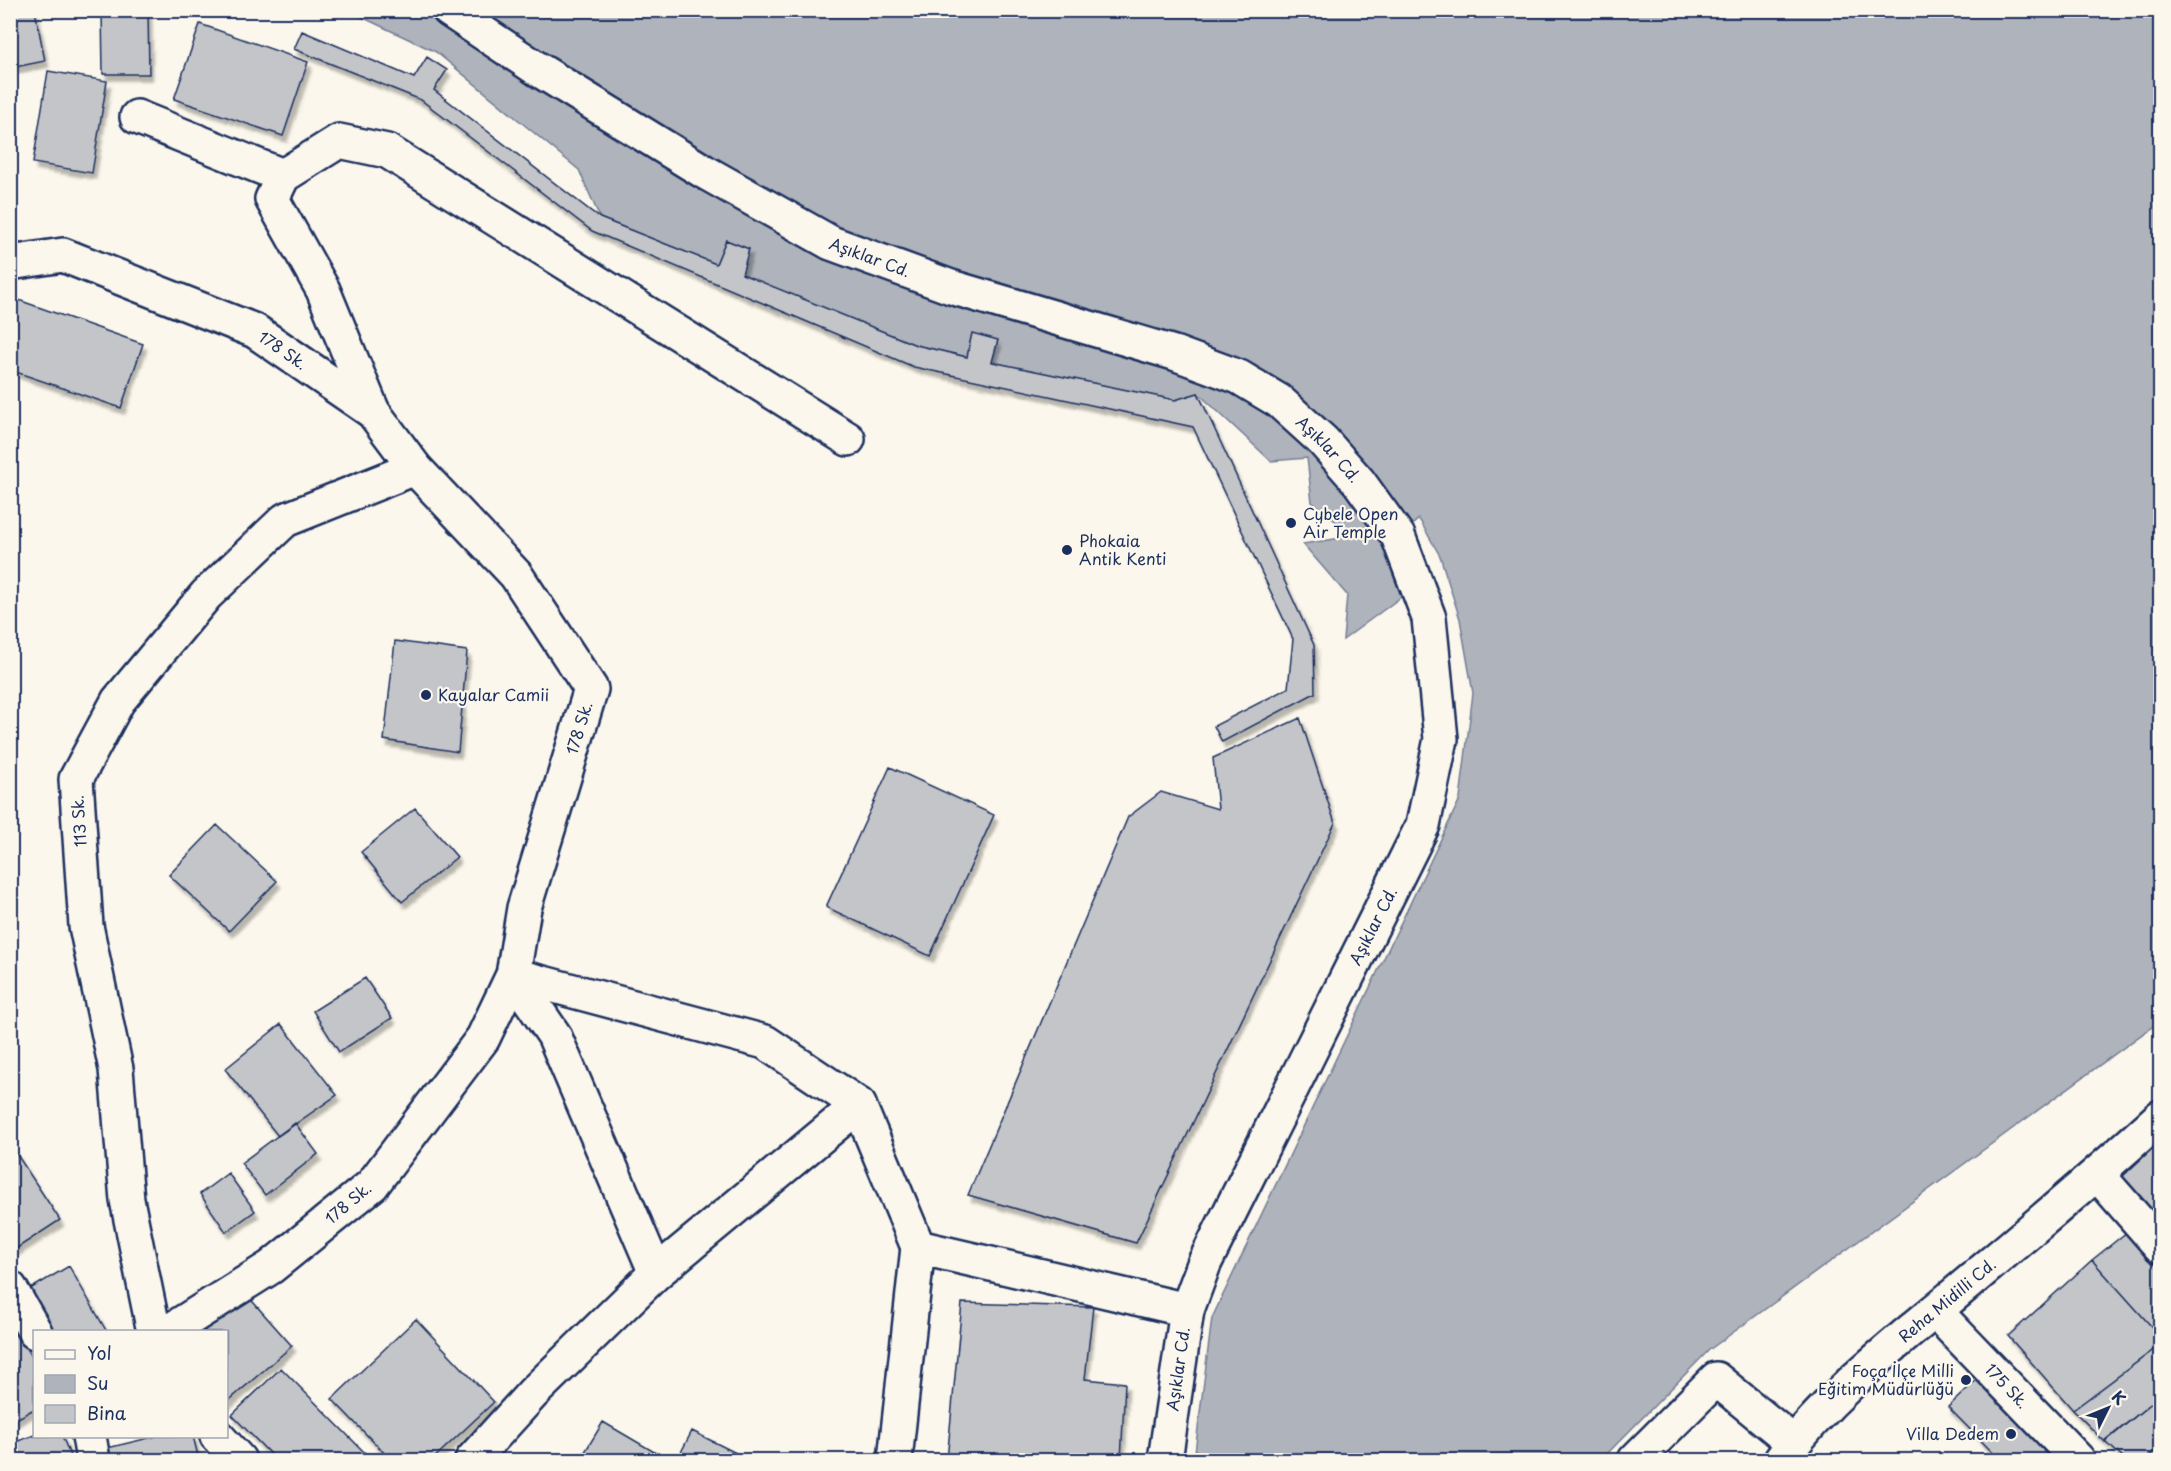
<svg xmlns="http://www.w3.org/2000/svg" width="2171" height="1471" viewBox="0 0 2171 1471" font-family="'Playpen Sans',sans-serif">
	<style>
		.water { fill: #afb3bb; stroke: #747e96; stroke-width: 1.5 }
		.building { fill: #c3c5c9; stroke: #1b2f5e; stroke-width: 1.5; filter: url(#shadow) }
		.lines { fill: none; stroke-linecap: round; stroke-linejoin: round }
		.minor-casing { stroke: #1b2f5e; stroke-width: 38 }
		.minor { stroke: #fbf7ec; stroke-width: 33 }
		.poi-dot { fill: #1b2f5e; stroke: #fbf7ec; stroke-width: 2 }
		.labels { text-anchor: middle; stroke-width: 4.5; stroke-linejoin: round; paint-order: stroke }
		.street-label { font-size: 16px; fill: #1b2f5e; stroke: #fbf7ec }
		.poi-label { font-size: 16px; fill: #1b2f5e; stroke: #fbf7ec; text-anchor: start }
	</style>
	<defs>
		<filter id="shadow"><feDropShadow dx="3.5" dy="6" stdDeviation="1.5" flood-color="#0004"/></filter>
	</defs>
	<rect width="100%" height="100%" fill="#fbf7ec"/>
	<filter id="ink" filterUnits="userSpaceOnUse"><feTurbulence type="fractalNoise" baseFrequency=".0167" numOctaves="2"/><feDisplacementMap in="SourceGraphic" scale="12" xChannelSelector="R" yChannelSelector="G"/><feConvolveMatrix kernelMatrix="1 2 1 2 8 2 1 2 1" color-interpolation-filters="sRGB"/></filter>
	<g filter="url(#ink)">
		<path class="water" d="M349,11H2160V1021L1709,1350L1601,1460H1194L1212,1318L1460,799L1473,693L1460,619L1440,556L1419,519L1387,546L1401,597L1343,640L1347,595L1303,544L1341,538L1344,528L1312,502L1307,458L1271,461L1198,393L1175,400L992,362L998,340L972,334L967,357L916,345L742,274L749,249L726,240L716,264L600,218L579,170L436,52Z"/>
		<path class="building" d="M10,10H35L45,61L10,68Z
			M102,10H148L149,74H103Z
			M200,24L308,62L283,136L174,99Z
			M302,31L414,78L427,57L447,70L434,90L600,218L716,264L726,240L749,249L742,274L916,345L967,357L972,333L998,340L992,362L1175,400L1198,393L1314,645L1315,693L1222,742L1214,726L1288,688L1293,639L1193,427L914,367L592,231L421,100L294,49Z
			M48,71L107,81L92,173L33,163Z
			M10,297L143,344L121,408L10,370Z
			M395,641L467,651L458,752L384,740Z
			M1300,718L1335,823L1136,1243L968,1195L1128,817L1161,792L1218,809L1213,758Z
			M890,767L994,815L930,956L826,907Z
			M415,808L457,857L402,902L361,852Z
			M217,825L277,881L229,931L169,875Z
			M365,978L392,1018L339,1052L313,1011Z
			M281,1024L337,1095L278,1136L225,1069Z
			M295,1123L318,1154L265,1195L241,1163Z
			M2160,1141V1220L2121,1178Z
			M10,1144L60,1220L11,1252L10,1251Z
			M228,1173L255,1211L226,1232L200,1194Z
			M2132,1228L2160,1259V1336L2092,1260Z
			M2092,1260L2160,1336V1345L2073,1410L2008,1336Z
			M69,1266L107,1332H55L30,1289Z
			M245,1293L292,1346L226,1403V1332H202Z
			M962,1303L1093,1307L1085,1379L1125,1383L1121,1460H947Z
			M10,1319L34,1360V1409L10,1423Z
			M416,1319L494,1402L432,1460H391L332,1399Z
			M2160,1345V1396L2105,1442L2073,1410Z
			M281,1368L372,1460H276L232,1415Z
			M1986,1371L2074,1460H2000L1948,1407Z
			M2160,1396V1446L2145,1460H2125L2105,1441Z
			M603,1422L668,1460H580Z
			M692,1431L750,1460H677Z
			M34,1435V1436H62L72,1460H10V1444Z
			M157,1436H193L199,1460H105L103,1449Z"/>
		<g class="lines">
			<g class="minor-casing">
				<g id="minor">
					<path id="s1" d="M449,10L536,68L703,171L831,243L951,287L1174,353L1239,377L1279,401L1323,441L1359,482L1398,536L1429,618L1441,739L1423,825L1204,1264L1187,1310L1165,1460"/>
					<path d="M137,117L283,176"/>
					<path id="s2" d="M10,263L63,255L255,331L373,412L415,468L516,575L591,689L524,908L513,975L483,1038L372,1185L271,1267L168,1332"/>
					<path d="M373,412L323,290L272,199L283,176L339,141L387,151L848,439"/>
					<path d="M2098,1175L2160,1246"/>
					<path d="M656,1273L554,1035L513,975L765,1042L859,1105L918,1247L1187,1310"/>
					<path d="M10,1288L35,1332"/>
					<path id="s3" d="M1935,1311L2078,1460"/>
					<path d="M154,1332L127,1200L116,1069L86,926L76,779L118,701L206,595L285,520L415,468"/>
					<path d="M89,1436L93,1460"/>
					<path d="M217,1436L239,1460"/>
					<path d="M472,1460L533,1393L656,1273L859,1105"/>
					<path d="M895,1460L918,1247"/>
					<path d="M1635,1460L1716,1379L1794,1443"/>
					<path id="s4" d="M1781,1460C1827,1397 1889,1349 1949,1299C2020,1239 2092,1180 2160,1117"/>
				</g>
			</g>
			<use href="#minor" class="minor"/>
		</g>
	</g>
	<g class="poi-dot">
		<circle cx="1291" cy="523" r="6"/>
		<circle cx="1067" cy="550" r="6"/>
		<circle cx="426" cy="695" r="6"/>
		<circle cx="1966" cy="1380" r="6"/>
		<circle cx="2011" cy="1434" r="6"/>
	</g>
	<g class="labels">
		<g class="street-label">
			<text dy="6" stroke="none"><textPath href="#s1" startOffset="489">Aşıklar Cd.</textPath></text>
			<text dy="6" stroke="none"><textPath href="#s2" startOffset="294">178 Sk.</textPath></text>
			<text dy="6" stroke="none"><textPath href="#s1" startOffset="993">Aşıklar Cd.</textPath></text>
			<text transform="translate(579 728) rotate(-73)" y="6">178 Sk.</text>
			<text transform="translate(79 821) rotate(-94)" y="6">113 Sk.</text>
			<text transform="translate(1373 926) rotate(-63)" y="6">Aşıklar Cd.</text>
			<text transform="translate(348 1203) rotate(-40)" y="6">178 Sk.</text>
			<text dy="6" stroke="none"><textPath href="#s4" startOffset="231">Reha Midilli Cd.</textPath></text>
			<text transform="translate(1178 1369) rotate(-82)" y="6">Aşıklar Cd.</text>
			<text dy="6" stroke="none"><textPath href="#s3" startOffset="104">175 Sk.</textPath></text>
		</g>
		<g class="poi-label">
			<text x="1303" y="520">Cybele Open<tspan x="1303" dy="18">Air Temple</tspan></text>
			<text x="1079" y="547">Phokaia<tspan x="1079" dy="18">Antik Kenti</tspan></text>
			<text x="438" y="701">Kayalar Camii</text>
			<text x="1954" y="1377" text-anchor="end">Foça İlçe Milli<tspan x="1954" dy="18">Eğitim Müdürlüğü</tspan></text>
			<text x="1999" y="1440" text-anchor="end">Villa Dedem</text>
		</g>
	</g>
	<rect width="2171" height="1471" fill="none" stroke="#fbf7ec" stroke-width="36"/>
	<rect x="18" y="18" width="2135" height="1435" fill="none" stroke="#1b2f5e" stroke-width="2" filter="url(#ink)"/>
	<rect x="33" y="1330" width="195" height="108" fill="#fbf7ec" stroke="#a1a7b3" stroke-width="1.5"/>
	<rect x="45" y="1350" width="30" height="9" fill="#fbf7ec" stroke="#a1a7b3" stroke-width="1.5"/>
	<text x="87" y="1360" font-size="18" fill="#1b2f5e">Yol</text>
	<rect x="45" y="1375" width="30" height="18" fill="#afb3bb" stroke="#a1a7b3" stroke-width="1.5"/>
	<text x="87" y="1390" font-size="18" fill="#1b2f5e">Su</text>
	<rect x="45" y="1405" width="30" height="18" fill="#c3c5c9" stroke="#a1a7b3" stroke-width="1.5"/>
	<text x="87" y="1420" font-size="18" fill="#1b2f5e">Bina</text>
	<g transform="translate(2108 1408) rotate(47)" stroke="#fbf7ec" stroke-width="4.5" paint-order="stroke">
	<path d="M0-4.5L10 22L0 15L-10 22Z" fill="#1b2f5e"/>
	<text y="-9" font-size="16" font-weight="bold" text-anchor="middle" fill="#1b2f5e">K</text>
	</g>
</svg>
